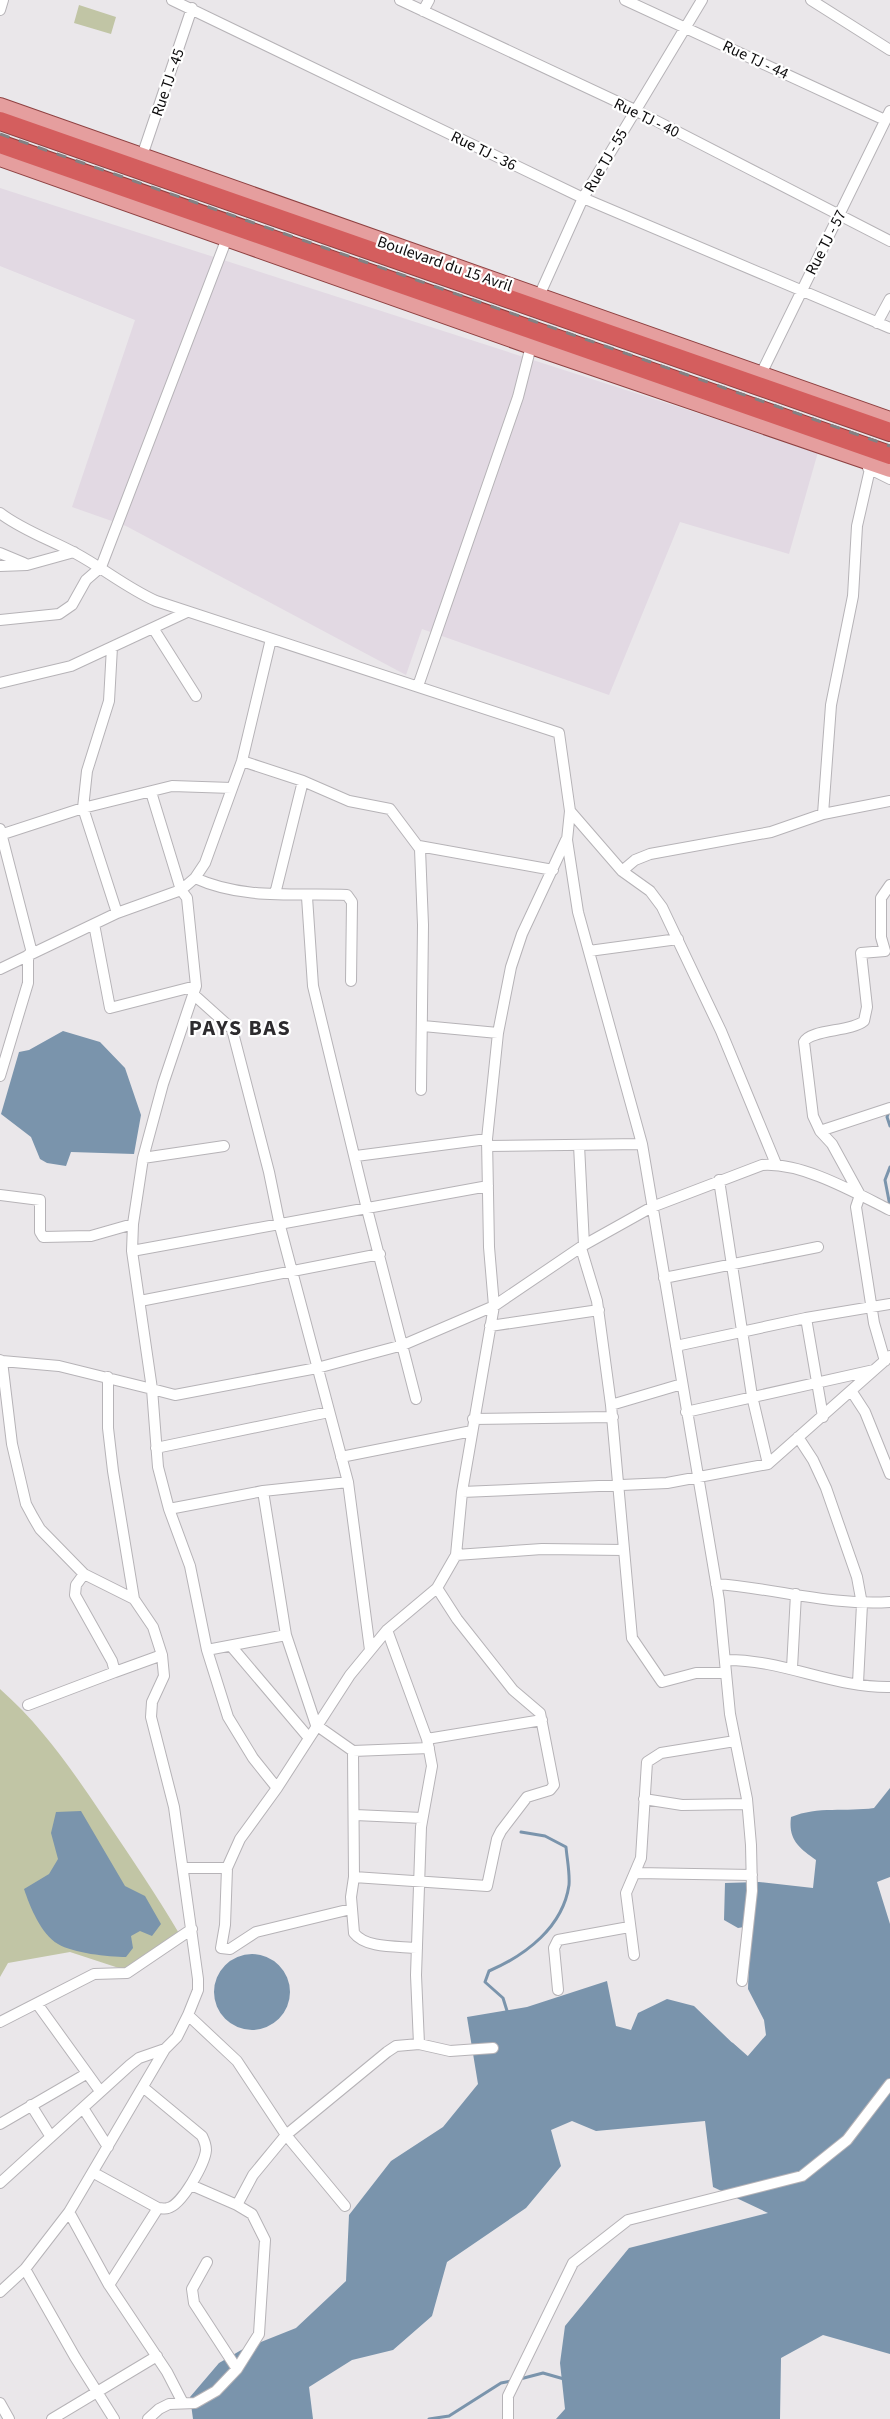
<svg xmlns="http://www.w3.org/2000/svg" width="890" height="2419" viewBox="0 0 890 2419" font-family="'Source Sans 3',sans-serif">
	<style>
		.built { fill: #e2d9e3 }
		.green { fill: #c1c5a5 }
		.water { fill: #7a94ac }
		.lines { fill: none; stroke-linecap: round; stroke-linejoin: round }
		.stream { stroke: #7a94ac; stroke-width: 3 }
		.street-casing { stroke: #b6b3b7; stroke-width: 12 }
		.primary-casing { stroke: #8e4141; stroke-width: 18 }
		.highway-casing { stroke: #8e4141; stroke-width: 20 }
		.street { stroke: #fff; stroke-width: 10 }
		.primary { stroke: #e59e9e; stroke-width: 16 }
		.highway { stroke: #d45e5e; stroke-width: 18 }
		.rail { stroke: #828082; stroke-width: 3; stroke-dasharray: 10 10; stroke-linecap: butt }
		.labels { text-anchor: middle; stroke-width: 4.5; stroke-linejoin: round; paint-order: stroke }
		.street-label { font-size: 16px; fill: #0c0b0c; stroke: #fff }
		.district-label { font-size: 22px; font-weight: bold; letter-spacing: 1.5px; fill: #2d2b2e; stroke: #fff }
	</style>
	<rect width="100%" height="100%" fill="#eae7ea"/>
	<path class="built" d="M0,188L818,452L789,554L680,522L609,695L422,629L406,675L126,526L72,507L135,320L0,266Z"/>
	<path class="green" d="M79,5L116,17L111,34L74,23Z
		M0,1689C42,1726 72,1770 103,1816C130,1856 156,1894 180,1935L128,1971L70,1952L8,1963L0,1977Z"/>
	<path class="water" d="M63,1031L100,1042L125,1068L141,1115L134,1154L71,1152L66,1166L47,1163L40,1159L31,1137L1,1114L19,1052L29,1050Z
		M890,1788V1877L877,1882L890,1924V2354L823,2335L781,2358L780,2419H556L565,2409L560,2363L565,2326L629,2248L768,2213L713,2187L705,2121L596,2131L572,2121L551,2130L561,2166L526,2208L447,2262L432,2316L393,2350L352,2360L309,2387L313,2419H193L190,2397L219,2363L243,2349L296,2328L346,2281L349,2215L391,2161L443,2127L478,2084L467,2017L527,2007L607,1981L616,2026L631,2030L638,2013L667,1999L694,2006L747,2057L766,2035L764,2020L748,1989L750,1926L738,1928L724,1920L725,1883L759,1882L813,1888L816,1860C799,1848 788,1840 791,1817C818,1806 846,1812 874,1808Z
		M81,1811L125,1886L145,1896L161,1924L152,1936L140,1931L131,1936L133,1948L126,1957C108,1957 73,1953 58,1944C41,1934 30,1907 24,1889L49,1874L58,1859L51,1833L56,1812Z
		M214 1992a38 38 0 1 1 76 0a38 38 0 1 1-76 0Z"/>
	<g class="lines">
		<path class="stream" d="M889,1111L887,1117L890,1126
			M890,1206L885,1180L890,1167
			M508,2014L503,1998L485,1982L489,1971C526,1955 563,1927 569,1885C570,1873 567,1859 566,1847L545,1836L521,1832
			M732,2044L749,2059
			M520,2379L543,2373L564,2379
			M429,2419L449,2416L501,2383L511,2381"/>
		<g class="street-casing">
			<path id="street" d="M172,0L583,198L890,328
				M400,0L635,110L890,241
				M625,0L885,120
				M811,0L890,50
				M0,10L3,0
				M423,11L429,0
				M142,156L192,8
				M539,296L583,198L702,0
				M877,323L890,299
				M761,374L890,111
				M868,468L890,479
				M0,513C22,530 51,540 75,553C103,568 127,588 156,601L559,733L570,811L567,840L578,912L642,1144L719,1600L730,1714L747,1799L751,1845L752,1891L742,1981
				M0,553L24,563
				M0,566L27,565L74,552
				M0,620L59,614L72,605L86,580L101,567L227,238
				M153,628L196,696
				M112,647L109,701L87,771L83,808L117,913
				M0,683L71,666L187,612
				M418,686L518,397L531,346
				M242,761L303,781L349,801L390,809L420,849L423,925L421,1090
				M570,811L622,871L650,891L662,907L721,1031L776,1164
				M823,814L831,705L853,596L857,526L870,469
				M0,829L32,953
				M0,835L83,808L172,786L232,788
				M419,846L553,870
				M622,871L635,860L650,854L771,832L823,814L890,801
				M195,878C243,900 296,893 347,895L352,902L351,981
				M275,894L303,781
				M307,897L313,986L367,1209L416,1399
				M94,924L110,1008L196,986
				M589,951L678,939
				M0,969L117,913L181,890L195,878L205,863L242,761L271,639
				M193,994L232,1029L269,1172L280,1226L348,1482L370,1650
				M423,1026L498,1033
				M0,1076L28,983V955
				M820,1131L890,1108
				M579,1145L584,1245
				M487,1146L642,1144
				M356,1156L487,1139
				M143,1158L224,1146
				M719,1180L752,1396L768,1464
				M0,1195L40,1200V1232L43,1237L91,1236L133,1224
				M581,1248L597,1301L611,1405L632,1638L662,1682L696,1673H726
				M132,1251L488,1186
				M664,1278L818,1247
				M140,1301L380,1254
				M806,1318L823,1417
				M490,1326L599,1310
				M676,1346L806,1318L890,1304
				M0,1360L2,1361L12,1444L26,1504L33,1517L40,1529L84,1574L134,1599
				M2,1361L59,1366L152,1389L132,1251L133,1224L143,1158L163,1084L196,986L187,898L181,890L151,792
				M885,1361L874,1323L856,1207L860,1195L832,1144L820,1131L813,1116L804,1042C810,1029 851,1032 864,1021L867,1007L861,953L885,951L881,937V898L890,885
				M852,1392L865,1412L890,1474
				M611,1405L682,1384
				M686,1412L874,1370
				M473,1419L613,1417
				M798,1437L813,1460L826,1488L857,1577L862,1604L858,1683
				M156,1448L329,1412
				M341,1457L472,1431
				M263,1491L286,1635L316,1725L353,1751L354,1877L351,1897L354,1933C366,1949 399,1946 417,1948
				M462,1492L667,1483L768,1464L890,1356
				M169,1509L158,1467L152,1389L175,1395L317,1368L403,1345L494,1306L584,1245L652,1207L762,1165C802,1162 854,1192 890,1210
				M456,1555L542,1549L624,1550
				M716,1584C774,1588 831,1606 890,1602
				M231,1646L309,1738
				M207,1650L286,1635
				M725,1660C782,1659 834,1688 890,1687
				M792,1668L796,1594
				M115,1672L162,1655
				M28,1705L115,1672L112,1661L75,1595L76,1585L84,1574
				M427,1739L542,1720
				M353,1751L429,1748
				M277,1788L253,1758L228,1717L207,1650L190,1566L169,1509L263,1491L348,1482
				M644,1799L682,1805L747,1804
				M355,1815L422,1818
				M185,1868H227
				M636,1873L752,1875
				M354,1877L487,1886L497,1839L501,1831L527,1797L550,1790L554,1785L540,1713L513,1690L457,1619L437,1588
				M351,1909L256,1932L230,1949L221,1948L225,1925L227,1868L240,1839L277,1788L350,1675L387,1630L437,1588L456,1555L462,1492L494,1306L489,1247L487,1139L498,1033L511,967L522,934L566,840
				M634,1955L626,1893L641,1858L647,1762L661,1753L735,1741
				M558,1990L554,1948L558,1940L629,1927
				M38,2005L100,2091
				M188,2015L237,2061L286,2135L345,2206
				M0,2022L94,1974L127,1973L192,1929
				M419,2044L450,2051L493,2048
				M31,2105L51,2137
				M83,2108L108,2147
				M0,2124L86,2074
				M94,2173L158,2208C161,2208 165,2209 168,2208C182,2205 205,2163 206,2150C206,2145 204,2140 202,2136L144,2088
				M0,2183L130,2065L139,2058L165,2049
				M191,2185L237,2205
				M69,2212L109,2285L167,2372L183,2403
				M207,2262L192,2289L194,2303L237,2369
				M25,2269L75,2357L114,2419
				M109,2285L158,2208
				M0,2292L25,2269L69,2212L165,2049L177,2037L188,2015L198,1990V1979L174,1807L151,1717L152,1702L164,1676L162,1655L153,1627L134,1599L113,1471L108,1428V1377
				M0,2403L9,2419
				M52,2419L157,2356
				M148,2419L159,2409L169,2404L195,2403L216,2391L237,2369L259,2334L265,2240L252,2214L237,2205L253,2175L286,2135L387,2052L396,2046L419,2044L416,1975L421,1827L432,1766L427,1739L387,1630
				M508,2419V2396L573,2263L628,2220L802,2176L847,2140L890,2084"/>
		</g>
		<g class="primary-casing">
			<path id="primary" d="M0,106L890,420
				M0,158L531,346L890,469"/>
		</g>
		<g class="highway-casing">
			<path id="highway" d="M0,121L890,432
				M0,144L890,455"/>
		</g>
		<use href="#street" class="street"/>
		<use href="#primary" class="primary"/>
		<use href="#highway" class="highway"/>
		<path class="rail" d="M0,134L890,446"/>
	</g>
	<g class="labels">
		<g class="street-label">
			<text transform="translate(756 59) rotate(25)" y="6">Rue TJ - 44</text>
			<text transform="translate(167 82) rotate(-71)" y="6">Rue TJ - 45</text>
			<text transform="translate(647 117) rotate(26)" y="6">Rue TJ - 40</text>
			<text transform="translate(484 150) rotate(26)" y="6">Rue TJ - 36</text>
			<text transform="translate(605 160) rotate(-60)" y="6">Rue TJ - 55</text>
			<text transform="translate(825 242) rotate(-63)" y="6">Rue TJ - 57</text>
			<text transform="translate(445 263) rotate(19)" y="6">Boulevard du 15 Avril</text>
		</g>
		<g class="district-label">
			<text x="240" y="1035">PAYS BAS</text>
		</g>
	</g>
</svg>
